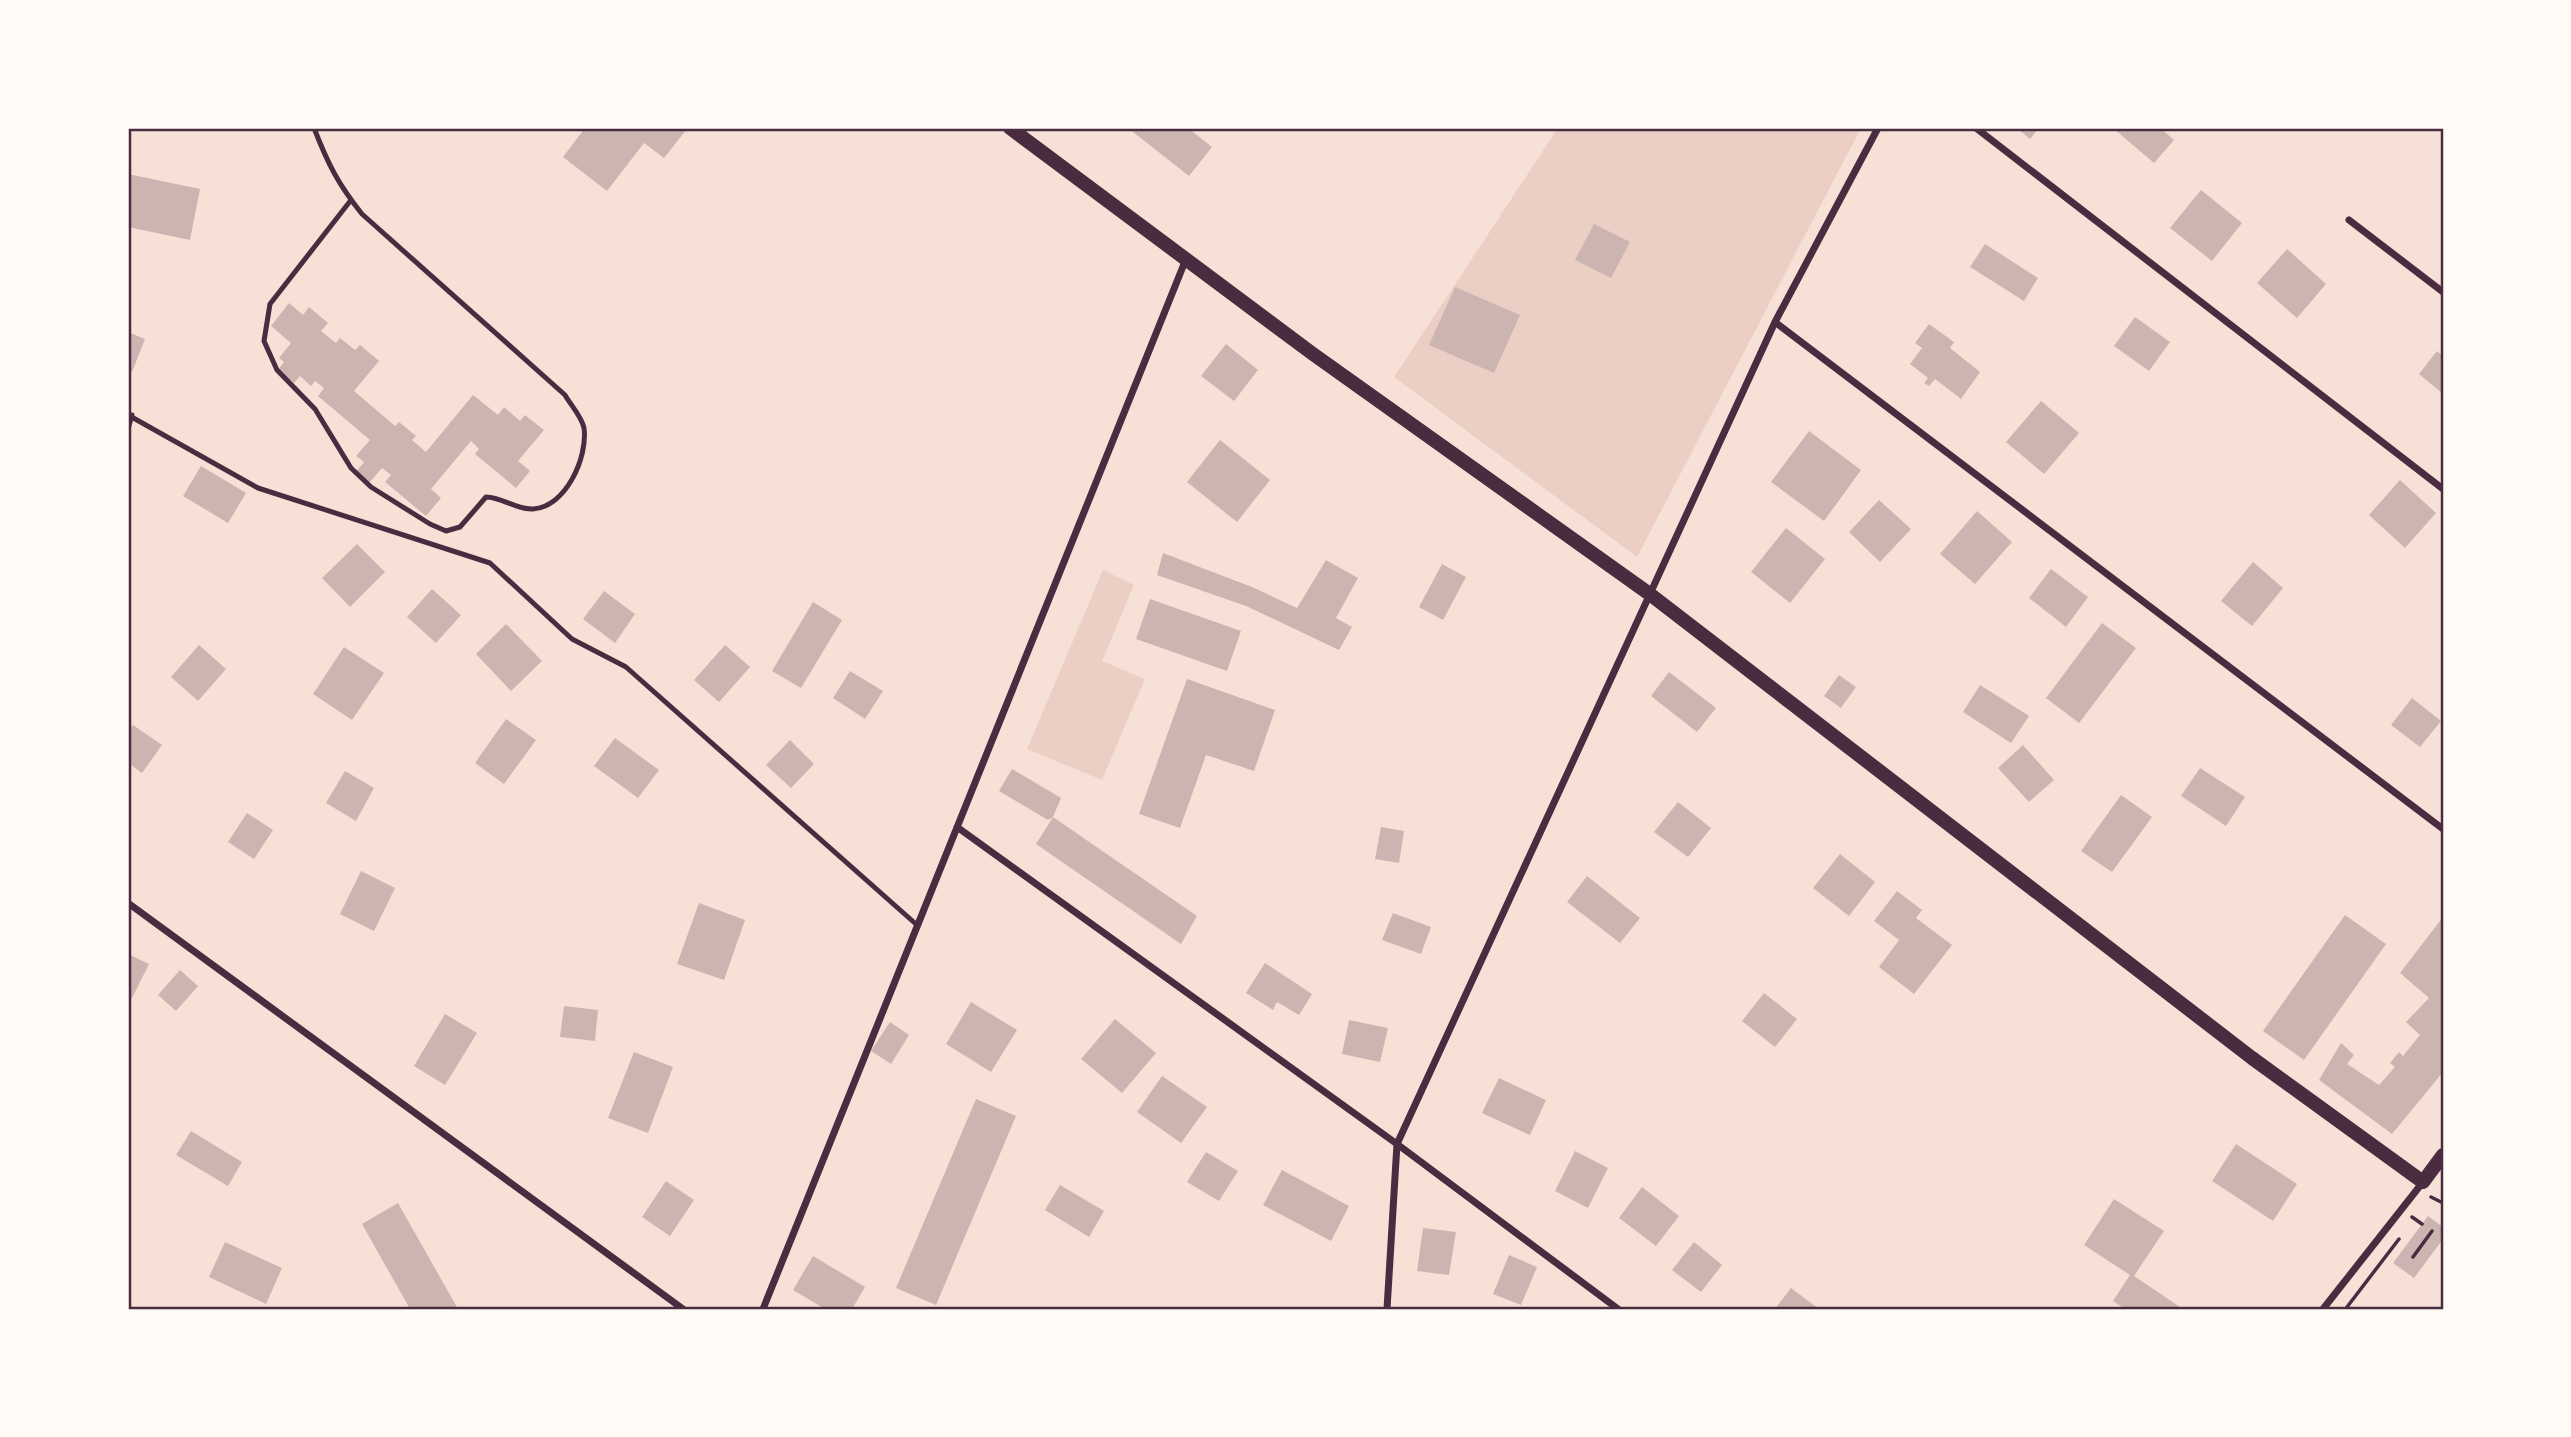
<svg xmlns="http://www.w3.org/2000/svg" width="2571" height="1437" viewBox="0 0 2571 1437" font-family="'Work Sans',sans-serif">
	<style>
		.green { fill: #ebcfc5 }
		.building { fill: #ccb4b1 }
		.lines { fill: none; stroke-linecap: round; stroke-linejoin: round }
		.path { stroke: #4a2c40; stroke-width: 3.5 }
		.service { stroke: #4a2c40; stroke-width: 5 }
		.minor { stroke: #4a2c40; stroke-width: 7 }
		.secondary { stroke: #4a2c40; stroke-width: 14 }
		.neatline { fill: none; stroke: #4a2c40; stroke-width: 2.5 }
	</style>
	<rect width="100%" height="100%" fill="#f7e1d7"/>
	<path class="green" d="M1558,128H1861L1637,557L1394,377Z
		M1103,570L1134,585L1102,661L1145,679L1102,780L1027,749Z"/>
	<path class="building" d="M585,128H685L687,129L664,158L644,143L607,191L563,157Z
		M1128,128H1188L1212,147L1189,176Z
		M2017,128H2039L2030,139Z
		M2113,128H2160L2174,140L2154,163Z
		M128,174L200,189L190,240L128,227Z
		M2201,190L2242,223L2212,261L2170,228Z
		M1594,224L1630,242L1611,278L1575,260Z
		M1985,244L2038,278L2024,301L1970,267Z
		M2287,249L2326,284L2297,318L2257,283Z
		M1455,287L1520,315L1494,373L1429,345Z
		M289,303L303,315L309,307L328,323L321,331L336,343L340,338L355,350L360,345L379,361L354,391L395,426L399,422L416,436L412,440L426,452L473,395L498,415L504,407L520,421L525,415L544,430L518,461L530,471L516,488L475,454L479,449L471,441L431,489L441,498L426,516L385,482L391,475L382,468L369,483L356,472L364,462L356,456L370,440L318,396L324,388L315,381L311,386L300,376L294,383L278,370L284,362L279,358L291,343L271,326Z
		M2135,317L2170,342L2149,371L2114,346Z
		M1929,324L1954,342L1950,348L1980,372L1961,399L1935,379L1929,386L1924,383L1928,378L1910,364L1922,348L1915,343Z
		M128,332L145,339L132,372L128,370Z
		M1226,344L1258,370L1234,401L1201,376Z
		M2437,351L2443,356V394L2419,374Z
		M2041,401L2079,433L2044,474L2006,442Z
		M1809,431L1861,470L1824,521L1771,482Z
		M1220,440L1270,480L1237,522L1187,482Z
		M201,466L246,493L228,523L183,496Z
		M2400,480L2436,513L2405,548L2369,515Z
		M1879,500L1911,529L1880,562L1849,532Z
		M1977,511L2012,542L1975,584L1940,554Z
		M1786,528L1825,559L1790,603L1751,572Z
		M357,544L385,572L350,607L322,578Z
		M1163,553L1252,587L1297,608L1326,560L1358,578L1336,618L1352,627L1339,650L1246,606L1157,575Z
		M2253,562L2283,588L2252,626L2221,601Z
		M1442,564L1466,577L1443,620L1419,607Z
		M2051,569L2088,597L2066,627L2029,598Z
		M432,589L461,615L436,643L407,617Z
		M604,591L635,614L615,643L583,619Z
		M1150,599L1241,631L1227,671L1136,639Z
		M813,602L842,620L801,688L772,671Z
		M2102,623L2136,648L2079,723L2046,698Z
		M506,624L542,661L511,691L476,654Z
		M199,645L226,669L198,701L171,677Z
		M725,645L750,667L719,702L694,680Z
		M344,647L384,673L352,720L313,694Z
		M850,671L883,691L865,719L833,698Z
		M1669,672L1716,708L1697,732L1651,696Z
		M1839,675L1856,687L1841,708L1824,696Z
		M1187,679L1275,710L1254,771L1206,755L1180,828L1139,814Z
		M1980,685L2029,716L2011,743L1963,712Z
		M2412,698L2441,721L2420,747L2391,725Z
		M506,719L536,740L504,784L475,763Z
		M133,725L162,745L142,773L128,763V731Z
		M615,738L659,770L638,798L594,766Z
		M790,740L814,764L791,788L766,765Z
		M2023,745L2054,780L2029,802L1998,768Z
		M2200,768L2245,797L2226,826L2181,796Z
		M1012,769L1061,798L1053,817L1197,916L1181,944L1036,844L1053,817L1048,820L999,791Z
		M345,771L374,788L356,821L326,803Z
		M2121,795L2152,817L2112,872L2081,851Z
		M1678,802L1711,828L1688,857L1654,832Z
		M247,813L273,830L254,859L228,842Z
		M1381,827L1404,831L1399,863L1375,859Z
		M1840,854L1875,882L1849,916L1813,888Z
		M361,871L395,888L374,931L340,914Z
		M1587,876L1640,918L1620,943L1567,902Z
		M1897,891L1922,910L1916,918L1952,945L1914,994L1879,967L1899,940L1874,921Z
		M699,903L745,920L724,980L677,964Z
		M1393,913L1431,927L1421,954L1382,940Z
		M2345,915L2386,944L2304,1060L2263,1031Z
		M2443,917V1072L2392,1134L2319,1080L2341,1043L2354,1055L2347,1064L2379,1085L2395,1067L2390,1063L2399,1052L2403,1056L2420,1035L2406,1022L2429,998L2400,973Z
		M128,954L149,964L132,998L128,996Z
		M1265,963L1312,994L1299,1015L1277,1002L1273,1010L1246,993Z
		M180,970L198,986L176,1011L158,995Z
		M1764,993L1797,1019L1775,1047L1742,1021Z
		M971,1002L1017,1030L991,1072L946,1044Z
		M564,1006L598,1010L595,1041L560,1037Z
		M445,1014L477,1033L445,1085L414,1066Z
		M1115,1019L1156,1053L1122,1093L1081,1059Z
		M1349,1020L1388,1028L1380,1062L1342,1054Z
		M890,1022L909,1035L891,1064L871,1051Z
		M634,1052L673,1067L648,1133L608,1118Z
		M1162,1076L1207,1107L1181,1143L1137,1112Z
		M1499,1078L1546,1100L1530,1135L1482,1113Z
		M976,1099L1016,1116L936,1305L896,1288Z
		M191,1131L242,1162L228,1186L176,1155Z
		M2236,1144L2297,1184L2273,1221L2212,1181Z
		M1575,1151L1608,1168L1588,1208L1555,1191Z
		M1206,1152L1238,1171L1219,1201L1187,1182Z
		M1282,1170L1349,1206L1331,1241L1263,1205Z
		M666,1181L694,1200L670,1236L642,1217Z
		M1060,1185L1104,1211L1089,1237L1045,1210Z
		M1642,1187L1679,1216L1656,1246L1619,1218Z
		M2114,1199L2164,1231L2134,1276L2183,1309H2125L2113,1301L2130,1275L2084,1245Z
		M398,1203L458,1309H410L362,1224Z
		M2428,1216L2443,1227V1239L2414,1278L2393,1263Z
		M1423,1228L1456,1232L1449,1275L1417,1271Z
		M225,1242L282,1268L266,1304L209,1277Z
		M1694,1242L1722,1265L1701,1292L1672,1270Z
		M1509,1255L1537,1267L1521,1305L1493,1294Z
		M813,1256L865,1287L852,1309H825L793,1290Z
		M1791,1288L1819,1309H1775Z"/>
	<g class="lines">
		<path class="path" d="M2431,1197L2443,1203
			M2412,1217L2422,1224
			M2413,1257L2432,1231
			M2350,1309L2347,1307L2399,1239"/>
		<path class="service" d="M314,128C328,164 338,184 362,214L565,395C570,404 582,417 584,428C588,457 566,507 533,509C516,510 502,497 486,497L460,527L446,531L430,524L371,487L351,468L315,409L277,370L264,341L270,304L351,200
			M128,415L258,488L490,563L572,639L626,667L917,925
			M128,429L132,415"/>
		<path class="minor" d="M1976,128L2443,489
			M2349,220L2443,292
			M1775,322L2443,829
			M957,827L1397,1144L1618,1309
			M128,903L683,1309
			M763,1309L1186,259
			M1387,1309L1397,1144L1775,322L1878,128
			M2323,1309L2423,1182"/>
		<path class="secondary" d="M1010,128L1313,354L1651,595L2252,1058L2423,1182L2443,1155"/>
	</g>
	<rect width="2571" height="1437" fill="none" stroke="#fffaf5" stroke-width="259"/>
	<rect x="130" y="130" width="2312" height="1178" class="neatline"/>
</svg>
